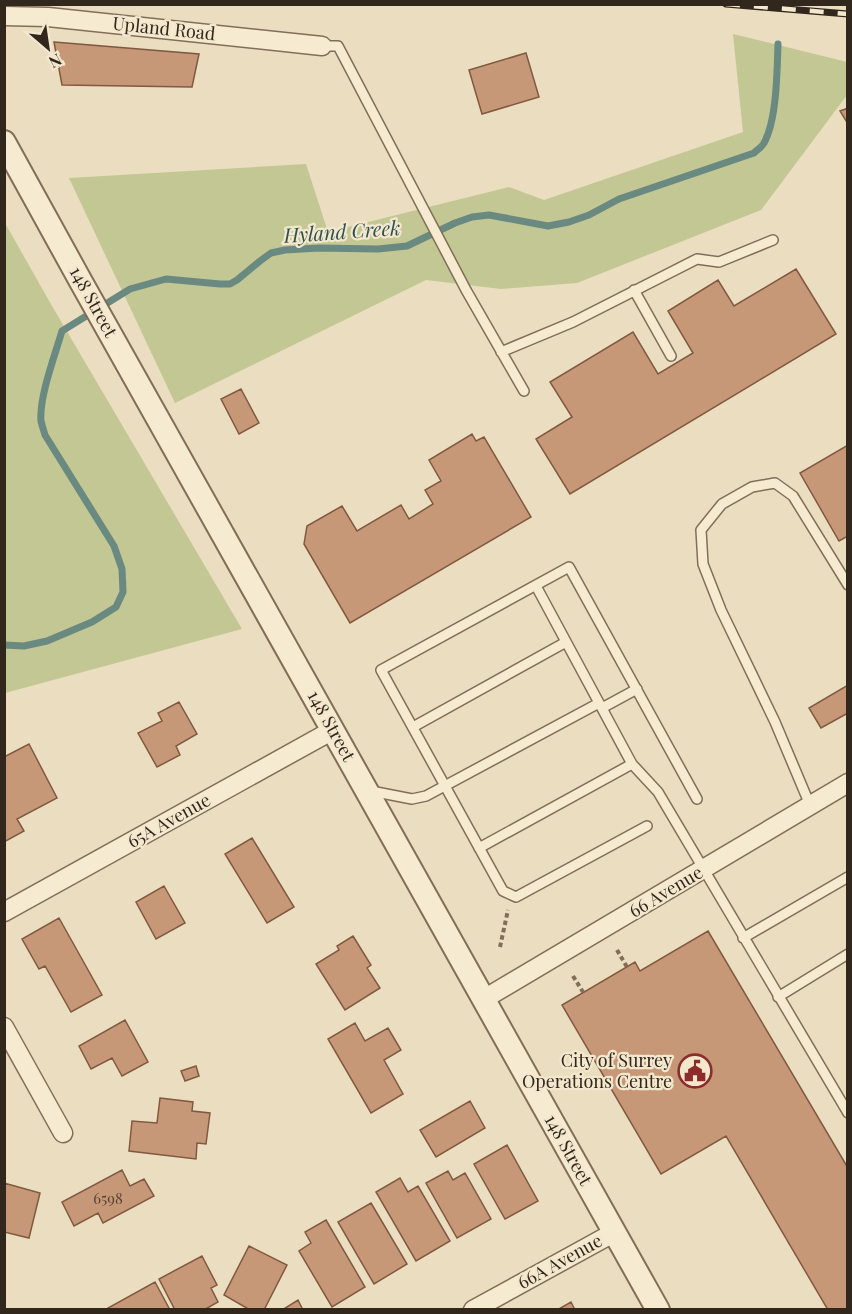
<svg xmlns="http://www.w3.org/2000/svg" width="852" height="1314" viewBox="0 0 852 1314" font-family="'Playfair Display',serif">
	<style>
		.green { fill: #c2c794 }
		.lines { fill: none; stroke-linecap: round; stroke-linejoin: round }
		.stream { stroke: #6a8981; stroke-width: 7 }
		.building { fill: #c79877; stroke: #805940; stroke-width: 1.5 }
		.service-casing { stroke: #826e58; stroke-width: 12 }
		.minor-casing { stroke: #826e58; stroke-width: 21 }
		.tertiary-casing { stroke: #826e58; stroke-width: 26 }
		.path { stroke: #826e58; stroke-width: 4; stroke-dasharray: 4.5 3; stroke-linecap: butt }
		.service { stroke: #f6ebd1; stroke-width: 9 }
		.minor { stroke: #f6ebd1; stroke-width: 18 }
		.tertiary { stroke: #f6ebd1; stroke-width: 22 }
		.rail-casing { stroke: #32271c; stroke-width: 7 }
		.rail { stroke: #f3e8ce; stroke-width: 4.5; stroke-dasharray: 14; stroke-linecap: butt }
		.labels { text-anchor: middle; stroke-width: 4.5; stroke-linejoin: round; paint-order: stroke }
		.number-label { font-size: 15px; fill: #574333 }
		.street-label { font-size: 18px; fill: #32271c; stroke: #f3e8ce }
		.poi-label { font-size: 18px; fill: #32271c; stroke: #f3e8ce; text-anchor: end }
		.water-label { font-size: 20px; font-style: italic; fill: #2c514f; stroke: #f3e8ce }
	</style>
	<rect width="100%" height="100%" fill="#ebddbf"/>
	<path class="green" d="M733,34L847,62V95L761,210L577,283L501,289L426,280L175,403L69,178L306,164L328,232L509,187L544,200L743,132Z
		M5,223L52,306L242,629L5,693Z"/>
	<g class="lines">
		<path class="stream" d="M4,645L24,646L47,641L92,622L116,607L123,592L122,569L114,546L45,435C44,431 42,426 41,421C39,397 55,355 62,331L130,289L166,279L220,284H230L237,280L260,261L271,253L285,250L319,248L378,249L407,246L455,223L472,217L489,215L548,226L569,222L589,215L619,199L754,153C757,150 762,147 764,143C777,120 777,71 778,44"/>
	</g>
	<path class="building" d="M54,42L199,54L192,87L62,85Z
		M526,53L539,97L482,114L469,70Z
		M848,108V124L840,111Z
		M796,269L836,334L570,494L536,439L572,417L550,382L633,332L658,374L693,353L668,311L718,280L734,306Z
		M241,389L259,423L239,434L221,399Z
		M472,434L476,441L484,437L531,517L350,623L304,544L307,526L342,506L357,531L401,505L409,519L433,504L425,490L441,481L429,460Z
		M848,445V536L839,541L800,473Z
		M848,685V713L821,728L809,708Z
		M179,702L197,734L176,746L180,755L157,767L138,733L162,721L158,713Z
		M29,744L57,798L17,819L24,831L4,842V757Z
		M252,838L294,907L267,923L225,854Z
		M164,886L185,923L156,939L136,902Z
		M59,918L102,995L71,1012L45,966L39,969L22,939Z
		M708,931L848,1168V1310H828L726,1136L661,1174L562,1005L635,962L640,971Z
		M353,936L371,965L367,968L380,988L345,1010L316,964L339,950L337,946Z
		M125,1020L148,1062L122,1076L112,1058L91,1069L79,1046Z
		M355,1023L365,1041L388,1028L401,1050L384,1060L403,1094L371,1113L328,1039Z
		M196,1066L199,1076L185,1081L181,1071Z
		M160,1098L193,1102L192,1111L210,1113L206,1144L197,1143L196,1159L129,1151L132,1121L157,1123Z
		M470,1101L485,1128L436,1157L420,1130Z
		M507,1145L538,1201L505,1219L474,1164Z
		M122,1170L130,1186L144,1179L154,1196L103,1223L98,1213L74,1226L62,1202Z
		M448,1171L453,1180L465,1173L491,1219L457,1238L426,1183Z
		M400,1178L408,1192L418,1186L450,1241L416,1261L376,1192Z
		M4,1183L40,1193L29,1238L4,1232Z
		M371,1203L407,1264L374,1284L338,1222Z
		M326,1220L365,1287L332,1307L299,1251L311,1243L305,1232Z
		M249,1246L287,1265L264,1310H250L224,1295Z
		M202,1256L217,1285L211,1288L218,1302L204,1310H175L159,1279Z
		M155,1282L170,1310H109L108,1308Z
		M298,1300L303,1310H282Z
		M571,1302L575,1310H557Z"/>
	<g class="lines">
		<g class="service-casing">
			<path id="service" d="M322,46H338L466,290L524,391
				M634,290L671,356
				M501,352L573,322L697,259L719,262L773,240
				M536,586L632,764L658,792L848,1113
				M602,708L637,689
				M413,727L566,642
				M371,791L412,799L426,796L599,703
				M810,805L775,722L721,610L703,564L701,530L722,504L752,487L775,483L793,496L848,585
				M647,826L516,897L503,891L381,670L569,567L697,799
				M479,848L632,764
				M743,938L848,877
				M778,997L848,954"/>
		</g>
		<g class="minor-casing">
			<path id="minor" d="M4,16L48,17L322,46
				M4,912L333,730
				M484,999L848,783
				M4,1027L63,1133
				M473,1310L615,1232"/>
		</g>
		<g class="tertiary-casing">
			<path id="tertiary" d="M4,142L80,280L658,1310"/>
		</g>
		<path class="path" d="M500,947L508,910
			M617,950L627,967
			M573,976L583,992"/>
		<use href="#service" class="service"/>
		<use href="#minor" class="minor"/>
		<use href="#tertiary" class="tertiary"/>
		<g class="rail-casing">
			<path id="rail" d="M726,4L848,14"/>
		</g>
		<use href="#rail" class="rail"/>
	</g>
	<defs>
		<g id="civic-ring" transform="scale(1.725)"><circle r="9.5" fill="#f3e8ce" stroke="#8d2c2d" stroke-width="1.5"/><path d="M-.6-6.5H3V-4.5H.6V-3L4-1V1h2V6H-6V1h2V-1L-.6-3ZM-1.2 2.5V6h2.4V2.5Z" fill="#8d2c2d"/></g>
	</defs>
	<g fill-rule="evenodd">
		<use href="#civic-ring" x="695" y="1071"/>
	</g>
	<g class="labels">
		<g class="number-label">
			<text x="108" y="1204">6598</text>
		</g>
		<g class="street-label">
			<text transform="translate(164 29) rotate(6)" y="6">Upland Road</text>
			<text transform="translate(93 302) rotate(61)" y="6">148 Street</text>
			<text transform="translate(331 726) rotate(61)" y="6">148 Street</text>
			<text transform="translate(169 821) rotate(-29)" y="6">65A Avenue</text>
			<text transform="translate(666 892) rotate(-31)" y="6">66 Avenue</text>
			<text transform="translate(568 1150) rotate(61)" y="6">148 Street</text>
			<text transform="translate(560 1262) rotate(-29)" y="6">66A Avenue</text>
		</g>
		<g class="poi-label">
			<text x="672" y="1067">City of Surrey<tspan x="672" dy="21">Operations Centre</tspan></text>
		</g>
		<g class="water-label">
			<text transform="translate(342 232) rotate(-4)" y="7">Hyland Creek</text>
		</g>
	</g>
	<rect width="852" height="1314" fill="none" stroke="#32271c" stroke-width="12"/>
	<g transform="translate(48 48) rotate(151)" stroke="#f3e8ce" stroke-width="4.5" paint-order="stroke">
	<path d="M0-4.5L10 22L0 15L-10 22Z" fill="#32271c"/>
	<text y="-9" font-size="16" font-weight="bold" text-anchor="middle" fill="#32271c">N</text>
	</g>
</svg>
